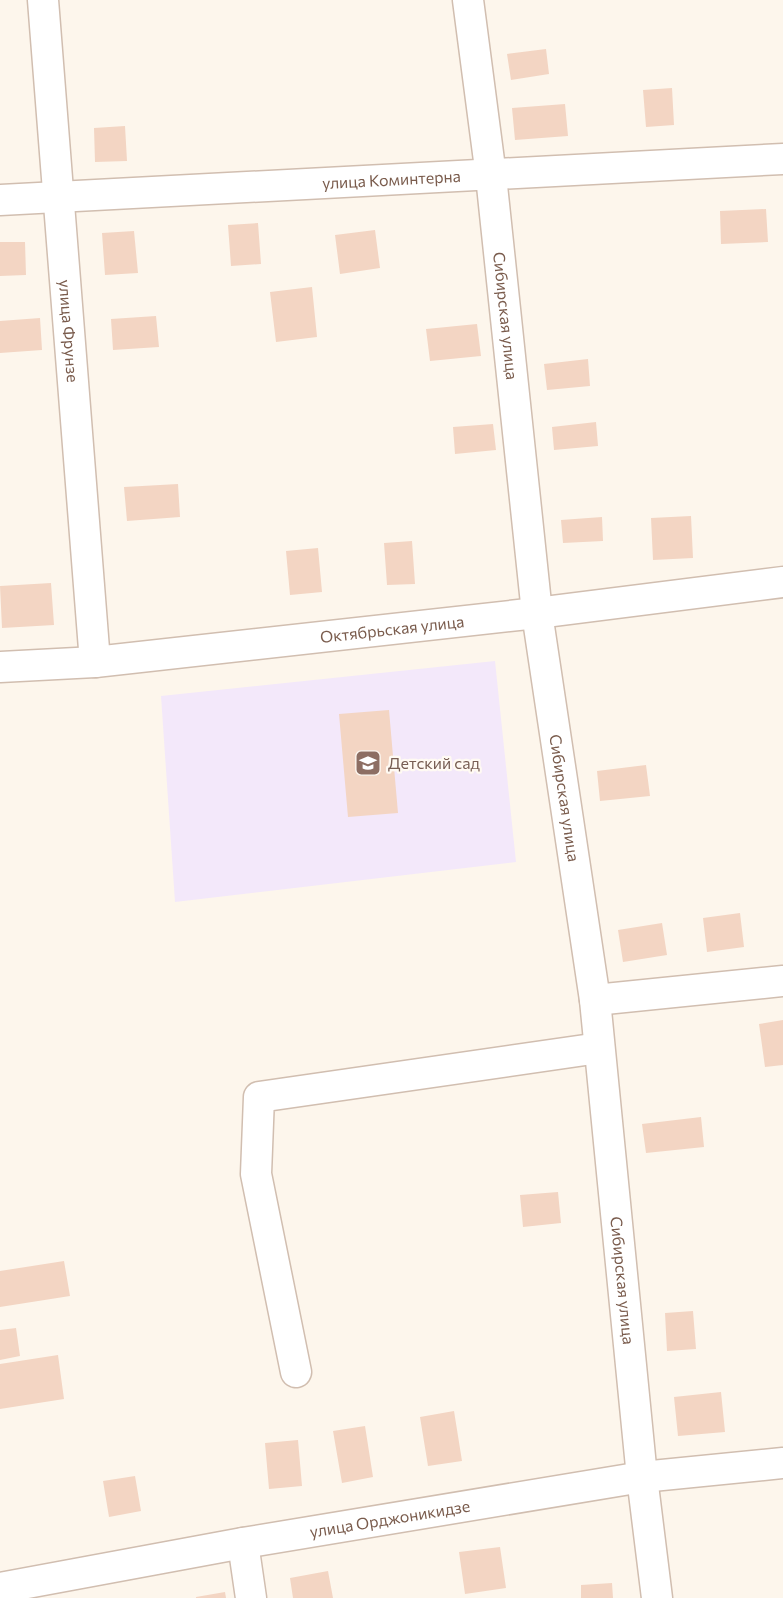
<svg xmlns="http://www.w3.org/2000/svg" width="783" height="1598" viewBox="0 0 783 1598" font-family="Commissioner,sans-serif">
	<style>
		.education { fill: #f3e8fa }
		.building { fill: #f3d5c3 }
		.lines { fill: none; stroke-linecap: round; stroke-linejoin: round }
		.minor-casing { stroke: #d1beb0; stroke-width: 33 }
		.minor { stroke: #fff; stroke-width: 30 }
		.labels { text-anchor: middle; stroke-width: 4.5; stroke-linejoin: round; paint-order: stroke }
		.street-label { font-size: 16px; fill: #7a5c4d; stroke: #fffaf3 }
		.education-label { font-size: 16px; fill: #785e54; stroke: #fffaf3; text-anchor: start }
	</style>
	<rect width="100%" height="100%" fill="#fdf6ec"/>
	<path class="education" d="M495,661L516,862L175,902L161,696Z"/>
	<path class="building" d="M546,49L549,74L511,80L507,54Z
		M672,88L674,125L646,127L643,90Z
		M565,104L568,136L515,140L512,108Z
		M125,126L127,161L95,162L94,128Z
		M766,209L768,242L721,244L720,211Z
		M258,223L261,264L231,266L228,225Z
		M375,230L380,268L340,274L335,235Z
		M134,231L138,273L105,275L102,233Z
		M0,242H25L26,275L0,276Z
		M312,287L317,337L276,342L270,292Z
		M156,316L159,347L113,350L111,319Z
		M40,318L42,350L0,353V321Z
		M477,324L481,356L430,361L426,329Z
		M588,359L590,386L547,390L544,364Z
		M596,422L598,446L554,450L552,427Z
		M493,424L496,450L455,454L453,427Z
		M178,484L180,517L127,521L124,487Z
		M691,516L693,558L653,560L651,518Z
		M602,517L603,541L563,543L561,520Z
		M412,541L415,584L387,585L384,543Z
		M318,548L322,592L290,595L286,551Z
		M51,583L54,625L2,628L0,586Z
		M389,710L398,813L348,817L339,714Z
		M646,765L650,796L600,801L597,771Z
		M740,913L744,947L707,952L703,918Z
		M662,923L667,955L623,962L618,930Z
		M783,1020V1065L765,1067L759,1024Z
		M701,1117L704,1147L646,1153L642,1124Z
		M558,1192L561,1223L523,1227L520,1195Z
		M64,1261L70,1296L0,1307V1271Z
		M693,1311L696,1349L667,1351L665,1313Z
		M16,1328L20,1356L0,1360V1330Z
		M58,1355L64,1399L0,1409V1364Z
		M721,1392L725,1432L678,1436L674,1397Z
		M454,1411L462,1461L428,1466L420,1417Z
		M365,1426L373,1477L342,1483L333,1431Z
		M298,1440L302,1486L269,1489L265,1443Z
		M135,1476L141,1511L109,1517L103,1481Z
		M500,1547L506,1588L465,1594L459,1552Z
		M328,1571L333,1598H293L290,1578Z
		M612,1583L613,1598H581V1585Z
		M225,1592L226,1598H196V1597Z"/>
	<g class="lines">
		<g class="minor-casing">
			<g id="minor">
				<path id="s1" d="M43,0L95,662"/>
				<path id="s2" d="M468,0L491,176L537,613L595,1000L642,1477L657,1598"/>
				<path id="s3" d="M0,200L783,159"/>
				<path id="s4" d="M0,667L95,662L537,613L783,582"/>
				<path d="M595,1000L783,981"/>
				<path d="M296,1372L256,1174L259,1097L599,1048"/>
				<path d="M243,1543L251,1598"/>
				<path id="s5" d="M0,1588L243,1543L642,1477L783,1463"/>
			</g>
		</g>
		<use href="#minor" class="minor"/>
	</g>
	<defs>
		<g id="school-square" transform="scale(1.35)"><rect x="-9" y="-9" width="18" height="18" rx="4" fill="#8d6e63" stroke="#fffaf3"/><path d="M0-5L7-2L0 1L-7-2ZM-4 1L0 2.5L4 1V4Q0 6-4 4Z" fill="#fff"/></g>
	</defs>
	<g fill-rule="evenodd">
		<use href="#school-square" x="368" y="763"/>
	</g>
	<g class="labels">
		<g class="street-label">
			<text dy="6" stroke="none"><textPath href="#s3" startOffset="392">улица Коминтерна</textPath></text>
			<text dy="6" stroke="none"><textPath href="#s2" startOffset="318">Сибирская улица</textPath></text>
			<text dy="6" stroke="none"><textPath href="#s1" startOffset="332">улица Фрунзе</textPath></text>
			<text dy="6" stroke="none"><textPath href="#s4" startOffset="394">Октябрьская улица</textPath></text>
			<text dy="6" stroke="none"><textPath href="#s2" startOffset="804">Сибирская улица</textPath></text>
			<text dy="6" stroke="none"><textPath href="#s2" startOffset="1290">Сибирская улица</textPath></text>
			<text dy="6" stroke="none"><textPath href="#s5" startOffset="396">улица Орджоникидзе</textPath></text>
		</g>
		<g class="education-label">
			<text x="388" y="769">Детский сад</text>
		</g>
	</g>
</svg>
